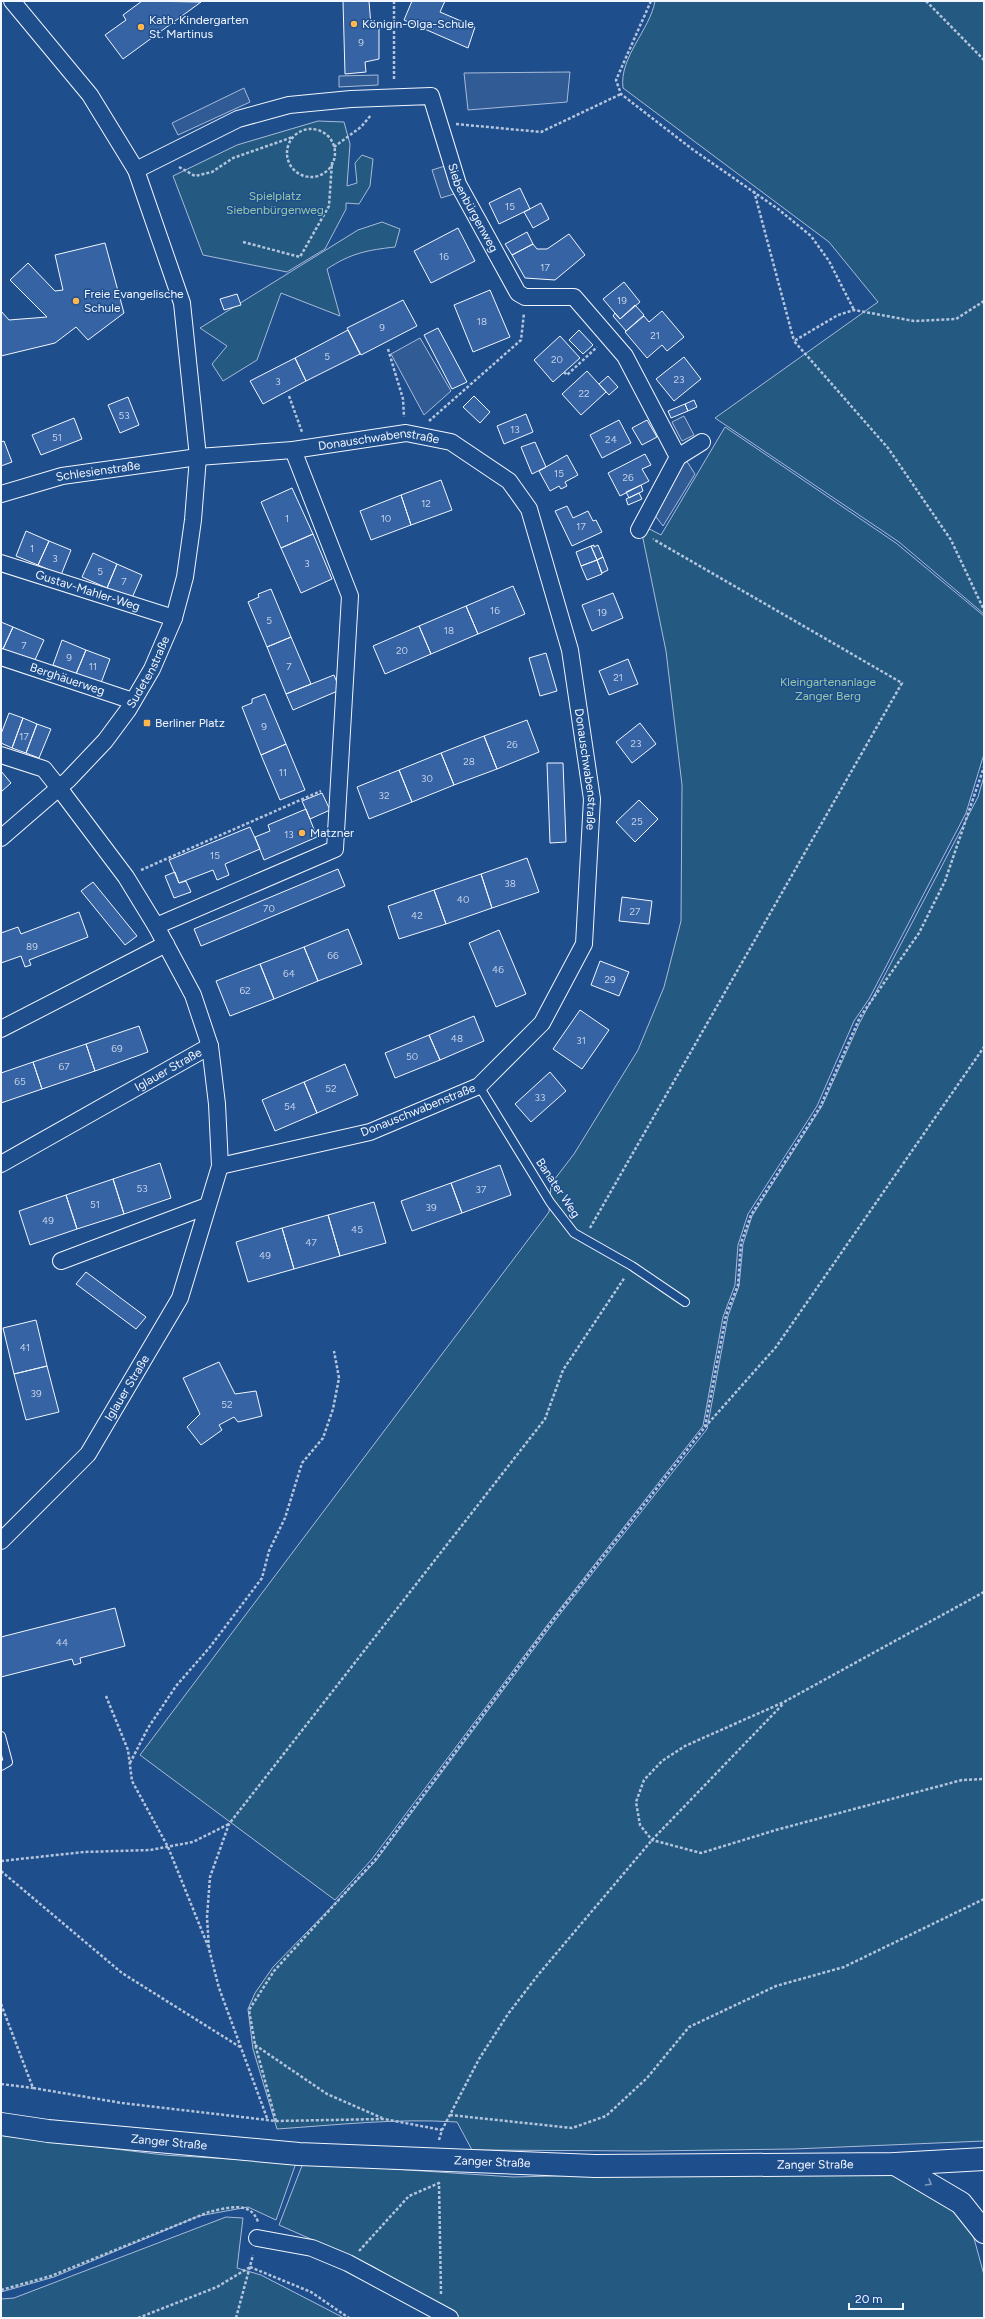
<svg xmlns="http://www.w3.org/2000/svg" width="985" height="2319" viewBox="0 0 985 2319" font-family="Figtree,sans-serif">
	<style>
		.green { fill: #245a82; stroke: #a8bbd7 }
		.parking { fill: #305b95; stroke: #a8bbd7 }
		.building { fill: #3563a3; stroke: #f2f6ff }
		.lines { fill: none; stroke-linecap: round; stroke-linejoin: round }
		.lane-casing { stroke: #f2f6ff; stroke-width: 10 }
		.street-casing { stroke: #f2f6ff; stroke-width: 18 }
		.secondary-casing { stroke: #f2f6ff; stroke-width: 24 }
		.path { stroke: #b3c4dc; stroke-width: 2.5; stroke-dasharray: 3 2; stroke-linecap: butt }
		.lane { stroke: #1f4e8c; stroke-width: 8 }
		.street { stroke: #1f4e8c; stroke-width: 16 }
		.secondary { stroke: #1f4e8c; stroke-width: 22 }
		.oneway { stroke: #7e9ac0 }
		.poi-dot { fill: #ffb74d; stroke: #1f4e8c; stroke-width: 1.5 }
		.labels { text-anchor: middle; stroke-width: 3; stroke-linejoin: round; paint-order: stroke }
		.number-label { font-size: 10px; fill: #c3d1e8 }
		.poi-label { font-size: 12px; fill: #f2f6ff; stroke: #1f4e8c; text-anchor: start }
		.park-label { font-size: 12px; fill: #97c8a6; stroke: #1f4e8c }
		.street-label { font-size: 12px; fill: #f2f6ff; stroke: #1f4e8c }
	</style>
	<rect width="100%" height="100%" fill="#1f4e8c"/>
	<path class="green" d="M655,1H984V614L899,542L715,418L878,302L829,242L623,88C619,57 650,30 655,1Z
		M318,121L344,122L350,144L347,186L357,183L355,163L362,155L373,159L370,186L359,204L346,203V209L325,249L287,272L203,255L173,176L237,145Z
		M382,222L400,229L395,247C368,250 351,253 327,269L340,316L281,293L257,360L223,381L212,364L227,346L200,328L358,230Z
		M725,427L896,543L984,616V754L966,813L869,999L854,1021L817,1106L748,1214L738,1245L735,1285L723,1317L703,1426L548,1624L372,1859L335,1900L140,1755L549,1212L551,1184L574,1154L638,1050L664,987L681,921L682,785L666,651L640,524L661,535Z
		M984,776V2141L794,2149L647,2151L472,2150L457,2122C396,2118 337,2125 277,2129L253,2049L248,2009L255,1993L273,1967L375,1862L557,1618L707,1429L728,1316L739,1286L743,1244L752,1216L822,1106L859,1024L978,797Z
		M1,2135L164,2155L296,2163L276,2220L248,2207L199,2216L54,2277L1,2292Z
		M303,2163L513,2177L718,2172L884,2174L918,2181L954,2208L972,2231L984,2275V2318H459L372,2266L279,2225Z
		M226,2217L243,2218L237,2268L261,2275L344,2318H1V2299L14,2298Z"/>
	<path class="parking" d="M570,72L567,102L468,110L464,73Z
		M378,75V85L339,87V76Z
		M244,88L250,102L178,135L172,123Z
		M445,166L454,194L441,198L432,170Z
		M420,338L451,391L424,415L391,354Z
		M684,416L694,435L682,441L672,422Z
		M686,460L695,474L663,526L653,513Z"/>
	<path class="building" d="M142,1L201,2L123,59L105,35L126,20L123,15Z
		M343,1H369L371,26L379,25V59L365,62L366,72L345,74Z
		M412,1H445L440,12L475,27L468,48L404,20Z
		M520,188L530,209L499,224L489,203Z
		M541,203L549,219L533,228L524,212Z
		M458,228L475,261L431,283L414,251Z
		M527,232L533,244L512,255L505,244Z
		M569,234L585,255L555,280L525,278L512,255L533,244L537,249H547Z
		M105,243L124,313L88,340L76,327L55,343L1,356V311L9,320L47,317L10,280L28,263L55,291L63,290L55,255Z
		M624,282L640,302L620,319L603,299Z
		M490,290L510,337L473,352L454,305Z
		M237,294L241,305L224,310L220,299Z
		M403,300L417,326L361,355L347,328Z
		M635,305L644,315L626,331L613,316L615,313L620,319Z
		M662,311L684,337L667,351L662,345L647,358L625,332L644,316L649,322Z
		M438,328L467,382L452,389L424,335Z
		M348,330L360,354L306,381L295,358Z
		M579,330L593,345L583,354L569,340Z
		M560,336L580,358L553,382L534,360Z
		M684,357L701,379L674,401L656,379Z
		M295,358L306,381L263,404L250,381Z
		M587,371L606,392L581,415L562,394Z
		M608,376L618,387L609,395L599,384Z
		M474,396L490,412L480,423L463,407Z
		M128,397L139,425L120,433L108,405Z
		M694,400L697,407L688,411L685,404Z
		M685,404L688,411L671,418L668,411Z
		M526,414L533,432L504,444L497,426Z
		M74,418L82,439L41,455L32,435Z
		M619,420L631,443L602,458L590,435Z
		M647,420L657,437L642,445L632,428Z
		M4,441L12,462L1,466V442Z
		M535,442L546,467L532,474L521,447Z
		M645,454L651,465L642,469L649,481L620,496L608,473Z
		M567,455L578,475L565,482L567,486L561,489L559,486L550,491L539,471Z
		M441,480L452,510L411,525L401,495Z
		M641,485L643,491L629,498L626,492Z
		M292,488L313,534L281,548L261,502Z
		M639,493L642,499L628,505L626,499Z
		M401,495L411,525L371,540L360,511Z
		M567,506L573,518L588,511L593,521L596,520L602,532L572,546L555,511Z
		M26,531L49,541L38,565L16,556Z
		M313,534L332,579L301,593L281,548Z
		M49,541L71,550L61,575L38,565Z
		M594,545V547L598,545L603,557L597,560L591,546Z
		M591,546L597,560L581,566L576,552Z
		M93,553L117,564L107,588L82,577Z
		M603,557L608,570L602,573L597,560Z
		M597,560L602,574L587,580L581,566Z
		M117,564L142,575L132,598L107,588Z
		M513,586L525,614L478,634L466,606Z
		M271,589L291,637L267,647L248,602L259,597L258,594Z
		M613,593L623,618L592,631L582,605Z
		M466,606L478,634L431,654L419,626Z
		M1,622L13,627L3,649L1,648Z
		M419,626L431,654L385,674L373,646Z
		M13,627L44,640L34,662L3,649Z
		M291,637L311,684L286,694L267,647Z
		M62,640L86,650L76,674L53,665Z
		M86,650L110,659L101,683L76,674Z
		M546,653L557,691L540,696L529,658Z
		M628,659L638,684L609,695L599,671Z
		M334,675L340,690L293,710L286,694Z
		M265,694L286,744L261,755L242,707L252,703V699Z
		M9,713L23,718L12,748L1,743V734Z
		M23,718L37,724L26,753L12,748Z
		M527,720L539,752L497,769L484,736Z
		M640,723L656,744L632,763L616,742Z
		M37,724L51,729L39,758L26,753Z
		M484,736L497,769L454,785L441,753Z
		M286,744L305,790L280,800L261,755Z
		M441,753L454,785L412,802L399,770Z
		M547,763H563L566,842L550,843Z
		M399,770L412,802L369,819L357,787Z
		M1,771L11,783L1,792Z
		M322,793L330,810L310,819L302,801Z
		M639,800L658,819L635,842L616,822Z
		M306,809L317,837L264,860L255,837L270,831L268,825Z
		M250,827L260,849L225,864L229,875L217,880L213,870L179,883L169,860Z
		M527,858L539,892L492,908L481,874Z
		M338,869L345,886L201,946L194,929Z
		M175,872L179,883L186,881L191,892L174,898L165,876Z
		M481,874L492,908L446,924L434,890Z
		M93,882L137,936L125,945L81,891Z
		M434,890L446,924L399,939L388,906Z
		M622,897L652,901L649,924L619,921Z
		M79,912L88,937L29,960L31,965L25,967L21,956L1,963V933L18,927L21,934Z
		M348,929L362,964L318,981L304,947Z
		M499,930L526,994L496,1007L469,943Z
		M304,947L318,981L274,999L260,964Z
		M600,961L629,972L619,996L591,985Z
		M260,964L274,999L230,1016L216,981Z
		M580,1010L609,1030L582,1069L553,1049Z
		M474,1016L484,1041L440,1060L429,1035Z
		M139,1026L148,1052L95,1071L86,1044Z
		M429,1035L440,1060L395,1078L385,1053Z
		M86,1044L95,1071L42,1089L33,1062Z
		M33,1062L42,1089L1,1103V1073Z
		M345,1064L358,1095L317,1113L304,1082Z
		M550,1072L566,1091L531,1122L515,1104Z
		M304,1082L317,1113L275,1131L262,1100Z
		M160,1163L171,1198L124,1214L113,1179Z
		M500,1165L511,1195L462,1213L451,1183Z
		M113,1179L124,1214L77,1229L66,1195Z
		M451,1183L462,1213L412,1231L401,1201Z
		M66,1195L77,1229L30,1245L19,1211Z
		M374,1202L386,1243L340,1256L328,1215Z
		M328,1215L340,1256L294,1269L282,1228Z
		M282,1228L294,1269L248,1282L236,1242Z
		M86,1272L146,1317L136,1329L76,1284Z
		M36,1320L47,1366L14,1374L3,1328Z
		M219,1362L235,1394L256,1391L262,1416L238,1422L234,1417L219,1425L222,1430L201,1445L187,1427L200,1414L183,1378Z
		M47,1366L59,1412L26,1420L14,1374Z
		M115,1608L125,1646L80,1658L81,1663L74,1665L72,1659L1,1677V1637Z"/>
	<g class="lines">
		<g class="lane-casing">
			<path id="lane" d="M479,1086L550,1202L574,1233L632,1266L685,1302
				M1,1736L8,1762L1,1766"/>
		</g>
		<g class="street-casing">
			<g id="street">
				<path id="s1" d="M136,170L238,119L289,105L351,99L431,96L458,184L518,293L525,297H574L625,356L678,457L639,530"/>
				<path d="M678,457L702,442"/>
				<path id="s2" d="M1,494L62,476L198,457L293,450L406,433L451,442L509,481L529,509L570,650L592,799L584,944L542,1023L479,1086L370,1132L220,1166"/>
				<path id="s3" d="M1,563L174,618"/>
				<path id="s4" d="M1,657L133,701"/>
				<path d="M1,755L44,769L59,788L126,877L156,926L193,995L210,1046L217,1104L220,1166L180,1298L88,1454L1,1541"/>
				<path id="s5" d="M1,838L68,780L105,741L128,710L152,669L174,618L185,577L193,520L198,457L182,303L136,170L90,95L12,1"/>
				<path d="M156,926L335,849L350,596L293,450"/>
				<path d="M1,1029L166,944"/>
				<path id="s6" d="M1,1164L210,1046"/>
				<path d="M61,1261L207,1206"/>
				<path d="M257,2238L312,2248L348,2263L450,2318"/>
			</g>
		</g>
		<g class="secondary-casing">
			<g id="secondary">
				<path id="s7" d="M1,2124L48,2131L299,2154L595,2166L895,2164L984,2159"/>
				<path d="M895,2164L961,2203L984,2232"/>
			</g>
		</g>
		<path class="path" d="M394,1V81
			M651,1L616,80L621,94L692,149L778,209L811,236L829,261L854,310
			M926,1L984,60
			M456,124L541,132L621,94
			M287 153a24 24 0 1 1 48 0a24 24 0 1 1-48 0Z
			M334,147L361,127L371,115
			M179,167L195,176L212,172L233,158L293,137
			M754,191L794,341
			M243,242L300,257L329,206L332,162
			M984,301L956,319L914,321L854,310L838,315L794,341L888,448L951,540L984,610
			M388,349L403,399L404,417
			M564,372L567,375L597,347
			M289,396L302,432
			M429,421L521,340L524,313
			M141,870L321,791
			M590,1228L902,683L653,539
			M705,1427L776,1347L984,1047
			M984,1592L784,1702L685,1746L662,1761L644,1780L636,1802L640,1825L652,1840L701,1853L776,1830L962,1780L984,1779
			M106,1696L128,1750L132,1781L168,1847L208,1946
			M130,1763L148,1728L176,1686L210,1647L262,1578L269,1551L285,1518L302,1463L323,1438L333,1409L339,1378L334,1351
			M1,1861L84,1852L150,1850L193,1842L229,1824
			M1,1871L122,1973L240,2047
			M1,2004L33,2088L122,2103L276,2121L384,2119L442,2130
			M255,2045L327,2094L382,2118
			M1,2084L33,2088
			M450,2115L572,2128L606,2116L647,2078L689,2027L776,1986L844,1967L984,1899
			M267,2118L219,1988L209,1949L207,1917L210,1877L229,1824L545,1419L563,1370L625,1277
			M276,2121L255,2044L249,2010L274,1971L375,1860L550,1624L705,1427L726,1315L738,1285L741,1243L751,1215L820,1107L860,1017L919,933L945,881L984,767
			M439,2140L442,2130L479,2059L508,2014L538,1975L652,1840L783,1704
			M359,2251L409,2196L439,2183L441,2294
			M250,2267L311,2292L349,2318
			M1,2290L51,2276L209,2212C226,2208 251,2200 258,2222
			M138,2318L217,2287L250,2267
			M236,2318L253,2255"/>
		<use href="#lane" class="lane"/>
		<use href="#street" class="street"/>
		<use href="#secondary" class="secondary"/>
	</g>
	<defs><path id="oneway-chevron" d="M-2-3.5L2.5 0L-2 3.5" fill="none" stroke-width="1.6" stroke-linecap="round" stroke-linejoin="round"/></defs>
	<use class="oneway" href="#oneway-chevron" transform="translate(929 2183) rotate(30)"/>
	<g class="poi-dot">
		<circle cx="354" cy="24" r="4"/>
		<circle cx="141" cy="27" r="4"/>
		<circle cx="76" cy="301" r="4"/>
		<rect x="143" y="719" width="8" height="8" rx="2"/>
		<circle cx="302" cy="833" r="4"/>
	</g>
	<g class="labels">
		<g class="number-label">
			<text x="361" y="46">9</text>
			<text x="510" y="210">15</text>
			<text x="444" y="260">16</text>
			<text x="545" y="271">17</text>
			<text x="622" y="304">19</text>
			<text x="482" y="325">18</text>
			<text x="382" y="331">9</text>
			<text x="655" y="339">21</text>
			<text x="327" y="360">5</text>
			<text x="557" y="363">20</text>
			<text x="679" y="383">23</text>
			<text x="278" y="385">3</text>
			<text x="584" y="397">22</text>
			<text x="124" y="419">53</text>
			<text x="515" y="433">13</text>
			<text x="57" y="441">51</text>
			<text x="611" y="443">24</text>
			<text x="559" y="477">15</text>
			<text x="628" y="481">26</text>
			<text x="426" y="507">12</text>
			<text x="287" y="522">1</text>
			<text x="386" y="522">10</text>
			<text x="581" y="530">17</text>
			<text x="32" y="552">1</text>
			<text x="55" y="562">3</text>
			<text x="307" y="567">3</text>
			<text x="100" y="575">5</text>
			<text x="124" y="585">7</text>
			<text x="495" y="614">16</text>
			<text x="602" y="616">19</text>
			<text x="269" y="624">5</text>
			<text x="449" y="634">18</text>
			<text x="24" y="649">7</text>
			<text x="402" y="654">20</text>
			<text x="69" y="661">9</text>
			<text x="93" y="670">11</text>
			<text x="289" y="670">7</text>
			<text x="618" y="681">21</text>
			<text x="264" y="730">9</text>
			<text x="24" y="740">17</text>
			<text x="636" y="747">23</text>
			<text x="512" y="748">26</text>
			<text x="469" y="765">28</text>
			<text x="283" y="776">11</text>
			<text x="427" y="782">30</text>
			<text x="384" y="799">32</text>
			<text x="637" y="825">25</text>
			<text x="289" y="838">13</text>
			<text x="215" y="859">15</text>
			<text x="510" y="887">38</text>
			<text x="463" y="903">40</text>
			<text x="269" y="912">70</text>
			<text x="635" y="915">27</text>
			<text x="417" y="919">42</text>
			<text x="32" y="950">89</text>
			<text x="333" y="959">66</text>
			<text x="498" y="973">46</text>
			<text x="289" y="977">64</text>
			<text x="610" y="983">29</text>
			<text x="245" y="994">62</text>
			<text x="457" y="1042">48</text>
			<text x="581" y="1044">31</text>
			<text x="117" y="1052">69</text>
			<text x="412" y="1060">50</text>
			<text x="64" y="1070">67</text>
			<text x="20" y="1085">65</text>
			<text x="331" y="1092">52</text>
			<text x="540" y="1101">33</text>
			<text x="290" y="1110">54</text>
			<text x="142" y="1192">53</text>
			<text x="481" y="1193">37</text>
			<text x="95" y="1208">51</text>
			<text x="431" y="1211">39</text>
			<text x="48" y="1224">49</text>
			<text x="357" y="1233">45</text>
			<text x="311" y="1246">47</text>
			<text x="265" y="1259">49</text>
			<text x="25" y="1351">41</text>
			<text x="36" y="1397">39</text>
			<text x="227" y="1408">52</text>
			<text x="62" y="1646">44</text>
		</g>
		<g class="poi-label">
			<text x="149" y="24">Kath. Kindergarten<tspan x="149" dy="14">St. Martinus</tspan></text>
			<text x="362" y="28">Königin-Olga-Schule</text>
			<text x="84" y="298">Freie Evangelische<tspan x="84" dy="14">Schule</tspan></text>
			<text x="155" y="727">Berliner Platz</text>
			<text x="310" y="837">Matzner</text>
		</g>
		<g class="park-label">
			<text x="275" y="200">Spielplatz<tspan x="275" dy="14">Siebenbürgenweg</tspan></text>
			<text x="828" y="686">Kleingartenanlage<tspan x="828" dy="14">Zanger Berg</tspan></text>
		</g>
		<g class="street-label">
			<text dy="4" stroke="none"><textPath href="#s1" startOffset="429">Siebenbürgenweg</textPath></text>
			<text dy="4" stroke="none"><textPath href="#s2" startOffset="383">Donauschwabenstraße</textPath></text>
			<text dy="4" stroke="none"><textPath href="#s2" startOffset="100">Schlesienstraße</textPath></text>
			<text dy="4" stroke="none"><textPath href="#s3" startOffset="91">Gustav-Mahler-Weg</textPath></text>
			<text dy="4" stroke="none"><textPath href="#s5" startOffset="224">Sudetenstraße</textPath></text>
			<text dy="4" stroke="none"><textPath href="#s4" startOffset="70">Berghäuerweg</textPath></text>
			<text dy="4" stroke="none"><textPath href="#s2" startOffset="828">Donauschwabenstraße</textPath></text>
			<text dy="4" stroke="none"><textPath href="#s6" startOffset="192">Iglauer Straße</textPath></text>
			<text transform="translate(418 1110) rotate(-22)" y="4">Donauschwabenstraße</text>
			<text transform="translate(558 1188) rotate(56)" y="4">Banater Weg</text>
			<text transform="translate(127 1388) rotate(-59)" y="4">Iglauer Straße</text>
			<text dy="4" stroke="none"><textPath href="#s7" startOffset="169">Zanger Straße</textPath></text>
			<text dy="4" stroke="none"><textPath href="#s7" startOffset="493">Zanger Straße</textPath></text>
			<text dy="4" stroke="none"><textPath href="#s7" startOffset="816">Zanger Straße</textPath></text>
		</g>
	</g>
	<rect width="985" height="2319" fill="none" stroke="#f2f6ff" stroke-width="4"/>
	<path d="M849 2303v6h54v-6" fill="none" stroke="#f2f6ff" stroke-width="2"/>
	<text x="855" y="2303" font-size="12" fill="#f2f6ff" stroke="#1f4e8c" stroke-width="3" paint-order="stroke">20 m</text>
</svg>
